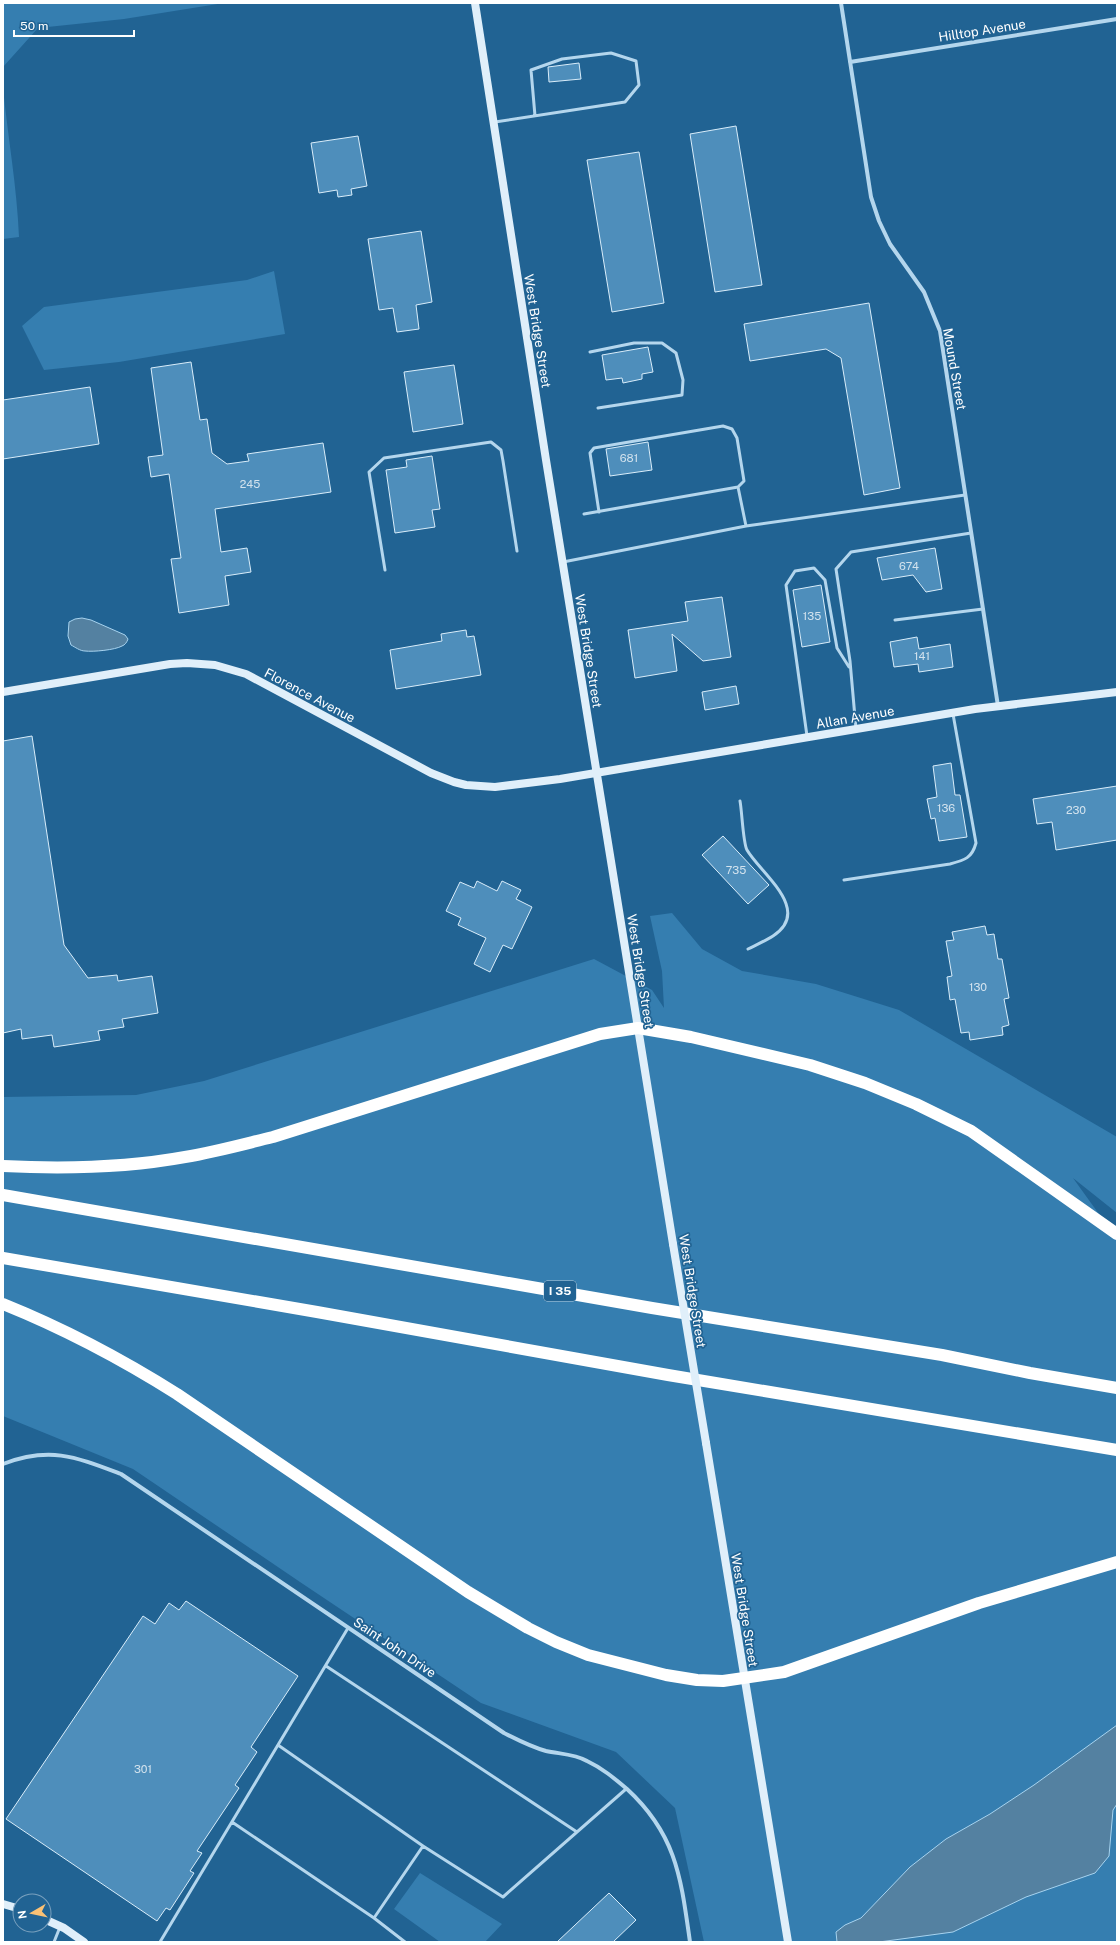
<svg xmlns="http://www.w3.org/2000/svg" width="1120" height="1945" viewBox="0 0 1120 1945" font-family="'Public Sans',sans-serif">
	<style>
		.green { fill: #357eb0 }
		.water { fill: #5481a1; stroke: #a7d3ef }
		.building { fill: #4e8ebb; stroke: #d9edfa }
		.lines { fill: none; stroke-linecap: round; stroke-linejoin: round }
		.lane { stroke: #b4d6ed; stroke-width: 3 }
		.street { stroke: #b4d6ed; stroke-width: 4 }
		.secondary { stroke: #e0effa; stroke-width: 8 }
		.highway { stroke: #fff; stroke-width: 12 }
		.secondary-bridge { stroke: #e0effa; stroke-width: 8 }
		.labels { text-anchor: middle; stroke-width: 3.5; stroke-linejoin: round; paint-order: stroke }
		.number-label { font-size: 11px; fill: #d3e3ee }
		.shield { fill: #216393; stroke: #bcd0df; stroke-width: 1 }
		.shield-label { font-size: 12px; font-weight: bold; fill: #fff }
		.street-label { font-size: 13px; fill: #fff; stroke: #216393 }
	</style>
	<rect width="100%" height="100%" fill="#216393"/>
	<path class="green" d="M3,3H224L124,19L38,28L3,67Z
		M3,88C8,138 17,187 19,237L3,239Z
		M274,271L285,334L119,362L44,370L22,326L44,307L247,280Z
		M672,913L702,949L742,971L816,984L899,1010L1117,1137V1213L1073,1178L1109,1228L1117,1234V1942H704L675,1808L616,1752L481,1703L300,1582L133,1469L3,1416V1097L136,1095L204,1081L594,959L652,990L664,1008L662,971L650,916Z
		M420,1873L502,1924L485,1942H440L394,1909Z"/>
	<path class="water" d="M82,618L91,620L125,635L128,639C127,642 125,645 122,646C115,650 93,652 85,651C80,651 75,647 71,645L68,636L69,622L75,619Z
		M1117,1725V1804L1113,1810L1109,1856L1095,1873L1026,1897L953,1932L879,1942H837L836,1932L845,1925L861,1918L910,1867L946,1839L990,1814L1034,1785Z"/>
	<path class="building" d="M579,63L581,79L549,82L548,67Z
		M736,126L762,285L715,292L690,134Z
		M358,136L367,186L351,189L352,195L338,197L337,190L319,193L311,143Z
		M639,152L664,303L612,312L587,160Z
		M421,231L432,302L416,305L419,329L397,332L393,308L379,310L368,239Z
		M869,303L900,488L864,495L841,358L826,349L750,361L744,324Z
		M648,347L653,372L642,374V379L623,383L622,378L606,380L602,355Z
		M191,362L200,420L207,419L212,453L227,464L249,461L247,454L323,443L331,492L215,509L221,552L247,548L251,572L225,576L229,605L179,613L171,559L181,558L169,474L151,477L148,457L163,455L151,368Z
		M454,365L463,424L413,432L404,372Z
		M90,387L99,444L3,459V400Z
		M648,442L652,470L610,476L606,449Z
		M432,456L440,509L432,510L435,527L395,533L386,470L407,467L406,460Z
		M935,548L942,589L926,592L913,575L882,580L877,558Z
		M821,585L830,642L802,647L793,590Z
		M722,597L731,657L703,661L672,634L677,671L635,678L628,630L688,621L685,602Z
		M466,630L467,637L474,636L481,675L396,689L390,650L442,641L441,634Z
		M917,637L919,649L950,644L953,667L919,672L918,664L894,667L890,642Z
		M736,686L739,704L705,710L702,692Z
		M32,736L64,945L88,978L117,975L118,981L152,976L158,1013L122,1019L124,1027L98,1031L100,1040L54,1047L52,1035L22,1039L21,1029L3,1033V741Z
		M951,763L955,795H960L967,837L939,841L935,818L931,819L927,799L937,797L933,766Z
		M1117,786V840L1056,850L1052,822L1037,824L1033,799Z
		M723,836L769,885L748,904L702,855Z
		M477,881L497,891L502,881L521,890L516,899L532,907L512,949L503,945L490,972L474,964L486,938L458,925L461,918L446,911L460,882L474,888Z
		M985,926L987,935L994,934L998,959H1002L1009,998L1004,999L1009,1025L1002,1027L1003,1035L970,1040L969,1032L961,1033L955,999L950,1000L947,977L952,976L946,941L954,940L952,932Z
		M186,1601L298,1676L251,1747L257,1752L235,1785L239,1788L197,1851L202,1853L190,1871L194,1873L170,1910L166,1908L157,1921L6,1819L143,1616L155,1624L169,1603L179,1610Z
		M609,1893L636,1920L613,1942H557Z"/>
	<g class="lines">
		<path class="lane" d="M495,122L625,102L639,85L636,61L611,53L562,59L531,70L535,116
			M590,352L634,343H662L676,353L683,380L682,395L598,408
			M738,487L746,526
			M584,514L738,487L744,481L737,438L732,429L723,426L594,448L590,453L599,512
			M563,562L746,526L965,495
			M385,570L369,472L384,458L491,442L501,450L503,461L517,551
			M895,620L983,609
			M856,729L850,661L836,569L851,552L971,533
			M807,736L786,585L795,571L814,568L825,580L837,648L849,667
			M740,801C742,811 743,843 747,850C761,874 813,910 773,936C765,941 756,945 748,949
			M844,880L950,864C965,860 972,858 976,843L953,714
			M326,1666L577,1832
			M278,1745L423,1846
			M232,1822L374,1918
			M54,1942L60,1927
			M160,1942L348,1628
			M405,1942L374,1918L423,1846L503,1897L626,1789"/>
		<path class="street" d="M841,3L871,197L879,221L890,244L924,292L940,331L998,706
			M850,62L1117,19
			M3,1464C50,1446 76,1457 121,1474L504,1733C518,1740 531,1747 546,1751C560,1754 575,1754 587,1761C602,1768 614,1778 627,1789C677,1835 681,1879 690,1942"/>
		<path class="secondary" d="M475,3L546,460L673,1244
			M3,692L170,664L187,663L215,665L246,674L431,773L454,782L466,785L495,787L560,779L975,709L1117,692
			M706,1443L788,1942
			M3,1904L20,1909
			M44,1919L64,1928L84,1942"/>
		<path class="highway" d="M3,1166C63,1169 125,1168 185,1157C215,1152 244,1144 273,1137L600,1034L638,1028L691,1037L810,1065L865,1083L916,1104L971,1131L1117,1234
			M3,1195L652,1308L942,1355L1030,1373L1117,1388
			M3,1258L317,1312L668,1375L1117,1450
			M3,1304C65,1329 120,1358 177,1394L468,1592L528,1628L556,1642L588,1655L666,1675L697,1680L723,1681L784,1672L979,1603L1117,1562"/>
		<path class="secondary-bridge" d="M673,1244L706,1443"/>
	</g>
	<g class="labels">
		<g class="number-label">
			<text x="629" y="462">681</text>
			<text x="250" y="488">245</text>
			<text x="909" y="570">674</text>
			<text x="812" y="620">135</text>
			<text x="922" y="660">141</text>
			<text x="946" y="812">136</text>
			<text x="1076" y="814">230</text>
			<text x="736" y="874">735</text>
			<text x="978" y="991">130</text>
			<text x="143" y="1773">301</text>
		</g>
		<rect class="shield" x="544" y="1281" width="32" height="20" rx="3"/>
		<g class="shield-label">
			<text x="560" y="1295">I 35</text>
		</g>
		<g class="street-label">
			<text transform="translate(982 30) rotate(-9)" y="5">Hilltop Avenue</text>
			<text transform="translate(538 331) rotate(81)" y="5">West Bridge Street</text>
			<text transform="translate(955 369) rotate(80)" y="5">Mound Street</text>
			<text transform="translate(589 651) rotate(81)" y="5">West Bridge Street</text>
			<text transform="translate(310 695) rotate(28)" y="5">Florence Avenue</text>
			<text transform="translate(855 717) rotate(-10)" y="5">Allan Avenue</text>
			<text transform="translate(641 971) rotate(81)" y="5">West Bridge Street</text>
			<text transform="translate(693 1291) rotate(81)" y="5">West Bridge Street</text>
			<text transform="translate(745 1610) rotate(81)" y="5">West Bridge Street</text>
			<text transform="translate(395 1647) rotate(34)" y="5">Saint John Drive</text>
		</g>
	</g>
	<rect width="1120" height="1945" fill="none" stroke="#ffffff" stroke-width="8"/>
	<g transform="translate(32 1913) rotate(261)"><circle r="19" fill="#216393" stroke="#7aa1be"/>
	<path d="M0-3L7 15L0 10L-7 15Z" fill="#fac175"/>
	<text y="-6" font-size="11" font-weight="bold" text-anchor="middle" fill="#ffffff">N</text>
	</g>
	<path d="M14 30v6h120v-6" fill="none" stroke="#ffffff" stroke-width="2"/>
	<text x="20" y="30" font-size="12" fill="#ffffff" stroke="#216393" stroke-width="3" paint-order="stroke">50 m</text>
</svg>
